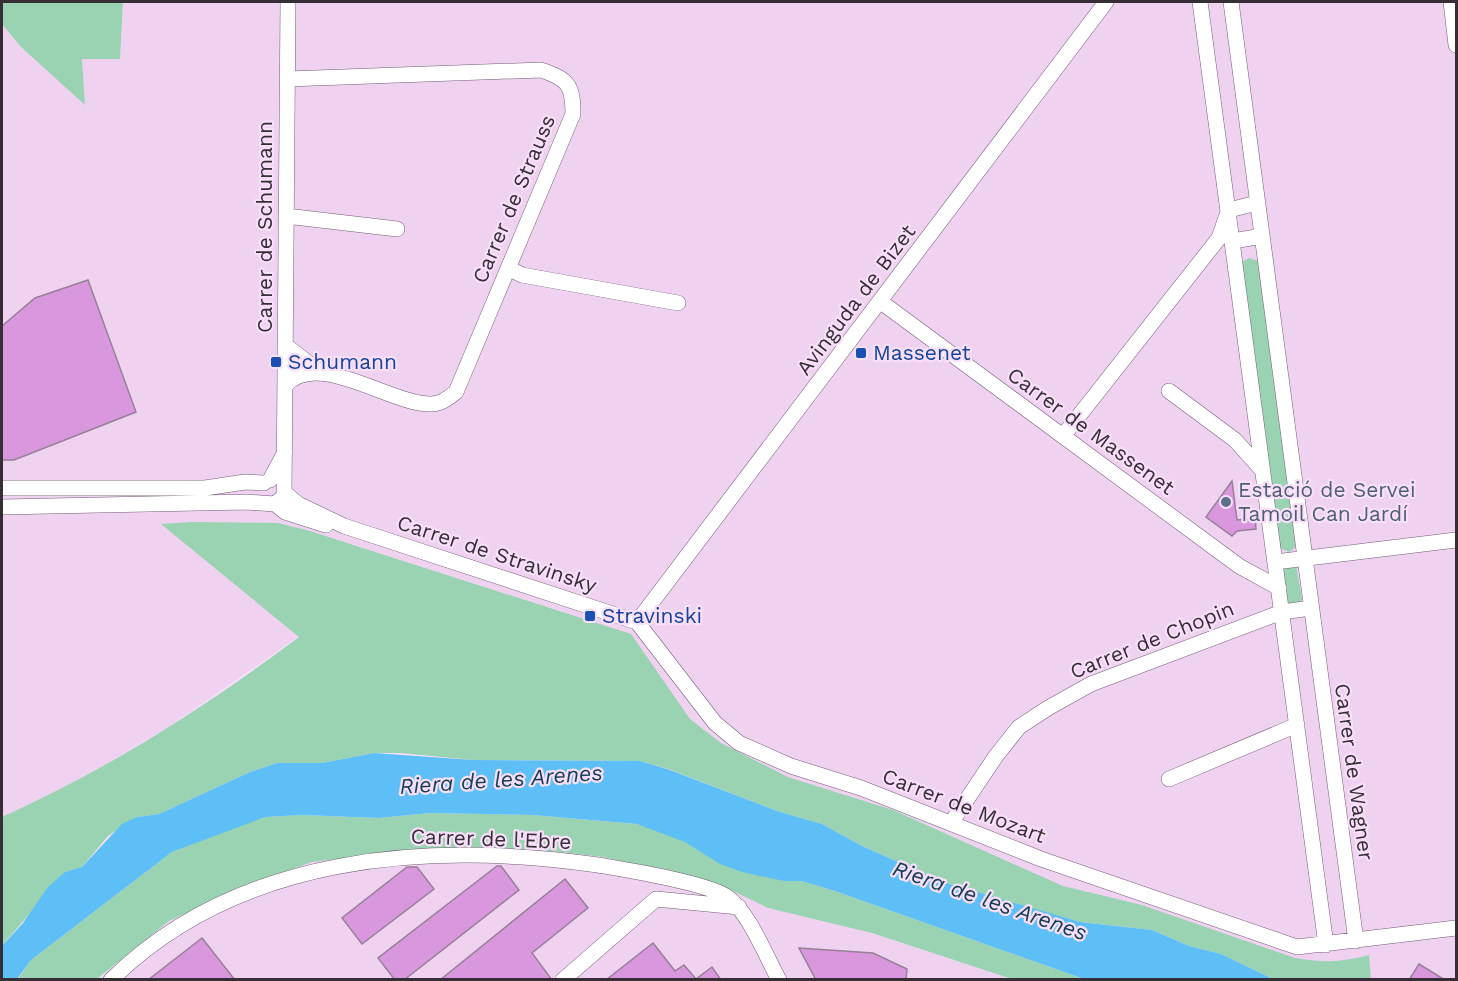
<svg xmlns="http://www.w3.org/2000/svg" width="1458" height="981" viewBox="0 0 1458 981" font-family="'Work Sans',sans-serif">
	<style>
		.built { fill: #efd1f0 }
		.green { fill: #99d3b2 }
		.water { fill: #5dbff6 }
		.building { fill: #d997dd; stroke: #978098; stroke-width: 1.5 }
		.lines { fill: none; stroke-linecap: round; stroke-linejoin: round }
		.minor-casing { stroke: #735d74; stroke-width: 16 }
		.minor { stroke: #fff; stroke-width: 15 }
		.transit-dot { fill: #1a4fb4; stroke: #f8dff9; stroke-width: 2 }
		.service-dot { fill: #5c6f8a; stroke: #f8dff9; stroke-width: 2 }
		.labels { text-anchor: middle; stroke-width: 4.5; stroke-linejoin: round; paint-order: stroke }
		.street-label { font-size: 21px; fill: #362d37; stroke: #f8dff9 }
		.transit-label { font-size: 21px; fill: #164399; stroke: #f8dff9; text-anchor: start }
		.service-label { font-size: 21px; fill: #4e5e75; stroke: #f8dff9; text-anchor: start }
		.water-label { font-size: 22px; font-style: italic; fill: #143d54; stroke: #f8dff9 }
	</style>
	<rect width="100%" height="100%" fill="#f8dff9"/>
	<path class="built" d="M123,2H1456V979H1371L1369,955L1345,961L1315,962L1295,958L1142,905L1063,886L893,810L788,777L721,743L690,719L630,634L345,542L278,523L162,524L299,636L170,726L60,791L2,817V24L20,46L85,104L82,58L120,59Z
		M432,848L551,851L603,857L691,877L733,891L768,908L872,933L1012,979L97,980L169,921L256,882L311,862Z"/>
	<path class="green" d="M2,2H123L120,59H82L85,105L20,46L2,24Z
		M1249,258L1258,261L1297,545L1290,552L1279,548L1242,262Z
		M193,522L278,523L310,531L631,634L690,719L721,743L788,777L893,810L1063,886L1142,905L1295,958C1322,963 1344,962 1369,955L1371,979H1273L1221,954L1189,946L1152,930L1080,922L1001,900L943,882L862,846L822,824L777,811L671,770L640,761L473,760L400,753H374L322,763H277L250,772L159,814L137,817L108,836L82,867L65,872L2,946V817C107,770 207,706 299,637L161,524Z
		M1296,565L1302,599L1300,603L1290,605L1286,600L1282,569Z
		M430,813L533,815L637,824L652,828L784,881H801L832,890L1084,979H1012L872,933L768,908L733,891L692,877L603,857L551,851L432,848L312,862L256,882L169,921L97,979L17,980L31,960L172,852L241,825L265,817L302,815L379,818Z"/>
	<path class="water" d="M374,753L473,760L640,761L670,770L777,811L822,824L862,846L943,882L1080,922L1152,930L1189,946L1221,954L1273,979H1084L832,890L801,881H784L742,872L720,864L685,842L637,824L533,815L430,813L379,818L302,815L265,817L172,852L31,960L17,979H2V946L23,923L48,887L65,872L82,867L122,824L137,817L159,814L250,772L277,763H322Z"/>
	<path class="building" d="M88,280L136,412L14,460H2V326L35,298Z
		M1232,481L1237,520L1255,518L1256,529L1237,531L1232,536L1206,517Z
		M497,866H501L519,890L404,980H395L378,958Z
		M407,867H417L434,889L362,944L342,918Z
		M565,879L588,908L532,953L552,980H440Z
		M202,938L235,980H148Z
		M653,943L675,971L684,965L696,979L712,967L721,980H606Z
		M799,948L873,953L907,969L906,980H816Z
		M1419,964L1445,980H1409Z"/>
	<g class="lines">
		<g class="minor-casing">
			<path id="minor" d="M1200,2L1326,945
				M1231,2L1356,941
				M1451,2L1456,45
				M1229,210L1257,203
				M286,216L397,229
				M1233,241L1262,236
				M508,268L522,275L678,303
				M881,302L1239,566L1279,588
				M285,345L320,372
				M285,386C316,348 391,405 431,404C441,404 448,398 456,392L573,114C573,85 568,79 541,70L287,79
				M1169,391L1235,440L1262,470
				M1063,436L1219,238L1228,212
				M270,480L285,452
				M2,488H205L245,482L264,483
				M285,493L298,504L344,526L637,622
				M275,504L285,512L326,525
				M2,507L246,502L275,504L284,496L288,2
				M1275,562L1456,540
				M637,622L715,723L739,743L791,766L861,788L1041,859L1297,947L1456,928
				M637,622L1106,2
				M1169,779L1297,725
				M951,823L996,756L1019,727L1048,708L1091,684L1282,612L1311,608
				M111,980C239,854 429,841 598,865C627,870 702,882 726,896C748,910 766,956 779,980
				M563,980L656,899L739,907"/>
		</g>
		<use href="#minor" class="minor"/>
	</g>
	<g class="transit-dot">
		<rect x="855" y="347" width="12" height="12" rx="3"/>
		<rect x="270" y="356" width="12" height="12" rx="3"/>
		<rect x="584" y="610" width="12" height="12" rx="3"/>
	</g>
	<circle class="service-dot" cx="1226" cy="502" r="6"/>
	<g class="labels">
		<g class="street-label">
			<text transform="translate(514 199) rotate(-67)" y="7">Carrer de Strauss</text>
			<text transform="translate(265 227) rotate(-90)" y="7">Carrer de Schumann</text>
			<text transform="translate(856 300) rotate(-53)" y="7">Avinguda de Bizet</text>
			<text transform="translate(1091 431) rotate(36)" y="7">Carrer de Massenet</text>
			<text transform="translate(497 554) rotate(18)" y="7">Carrer de Stravinsky</text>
			<text transform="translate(1152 640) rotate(-22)" y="7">Carrer de Chopin</text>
			<text transform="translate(1354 772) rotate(82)" y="7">Carrer de Wagner</text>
			<text transform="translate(964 806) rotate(21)" y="7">Carrer de Mozart</text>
			<text transform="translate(491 839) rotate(2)" y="7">Carrer de l'Ebre</text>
		</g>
		<g class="transit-label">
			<text x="873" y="360">Massenet</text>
			<text x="288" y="369">Schumann</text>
			<text x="602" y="623">Stravinski</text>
		</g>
		<g class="service-label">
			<text x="1238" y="497">Estació de Servei<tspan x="1238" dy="24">Tamoil Can Jardí</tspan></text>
		</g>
		<g class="water-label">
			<text transform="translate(501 779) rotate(-4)" y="8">Riera de les Arenes</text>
			<text transform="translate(990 900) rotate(19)" y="8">Riera de les Arenes</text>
		</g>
	</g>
	<rect width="1458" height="981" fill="none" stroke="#362d37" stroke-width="6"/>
</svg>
